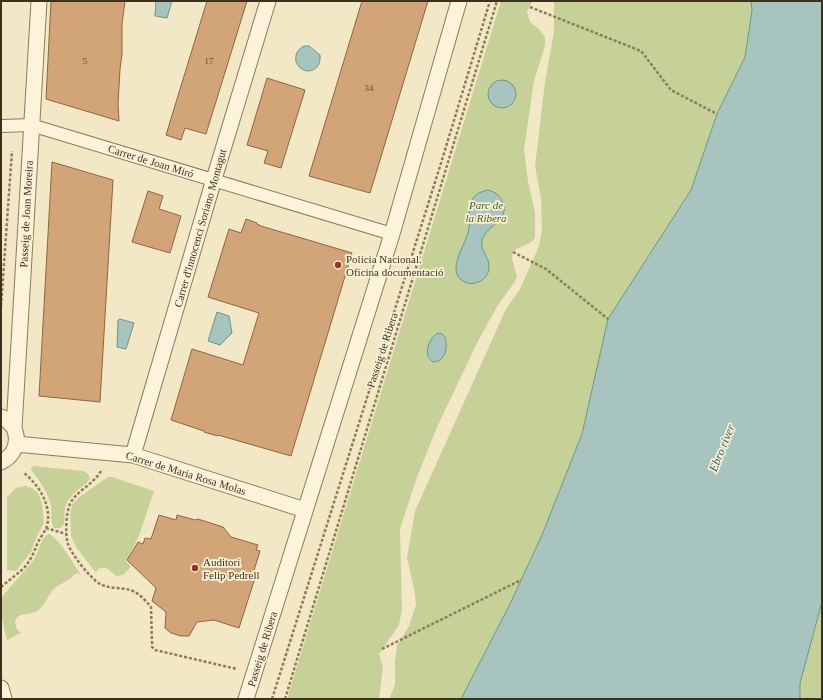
<svg xmlns="http://www.w3.org/2000/svg" width="823" height="700" viewBox="0 0 823 700" font-family="'Times New Roman',serif">
	<style>
		.green { fill: #c6d198 }
		.water { fill: #a7c5be; stroke: #6d948d }
		.building { fill: #d2a579; stroke: #90643e }
		.lines { fill: none; stroke-linecap: round; stroke-linejoin: round }
		.pedestrian-casing { stroke: #8f7a5a; stroke-width: 14 }
		.minor-casing { stroke: #8f7a5a; stroke-width: 17 }
		.path { stroke: #8f7a5a; stroke-width: 2.5; stroke-dasharray: 3 2; stroke-linecap: butt }
		.pedestrian { stroke: #fbf4da; stroke-width: 12 }
		.minor { stroke: #fbf4da; stroke-width: 15 }
		.poi-dot { fill: #a22d25; stroke: #f8f1d6; stroke-width: 1.5 }
		.labels { text-anchor: middle; stroke-width: 3.5; stroke-linejoin: round; paint-order: stroke }
		.number-label { font-size: 9px; fill: #634d36 }
		.street-label { font-size: 11px; fill: #3e301f; stroke: #f8f1d6 }
		.park-label { font-size: 11px; font-style: italic; fill: #495c24; stroke: #f8f1d6 }
		.poi-label { font-size: 11px; fill: #3e301f; stroke: #f8f1d6; text-anchor: start }
		.water-label { font-size: 12px; font-style: italic; fill: #2d5e5e; stroke: #f8f1d6 }
	</style>
	<rect width="100%" height="100%" fill="#f2e8c6"/>
	<path class="green" d="M501,1H532L527,12L530,22L539,29L545,37V46L534,81L524,150L528,181L535,212V238L530,243L518,248L513,252L512,259L517,276L514,283L498,305L479,339L438,425L417,477L400,529L402,609L399,625L379,654L383,667L379,699H287Z
		M554,1H751L752,11L745,57L717,114L691,190L608,319L582,434L542,535L510,604L461,699H389L395,685V662L397,646L409,626L416,605L414,588L407,558L415,511L506,309L520,289L539,246L542,230L541,199L535,166L545,82L554,32Z
		M34,466L84,471L88,474L90,479C82,488 71,493 66,505C62,513 70,531 54,528C50,521 52,514 51,506C48,492 40,481 31,470V468Z
		M108,477H112L154,491L139,536L126,561L131,566C127,572 124,576 116,576C109,570 108,566 98,569L96,573L76,547L71,536L70,514L72,505L78,498Z
		M25,486L32,488L38,493L42,503L44,523L37,536L31,552L16,571L7,570V497L16,488Z
		M48,534C59,537 74,565 81,575L77,573C73,574 74,576 70,579C65,583 59,584 54,589C47,596 45,606 37,611C31,615 20,612 16,619C14,623 16,627 18,631L22,632L7,640C4,629 0,611 1,600C5,591 26,570 33,561C39,553 39,540 48,534Z
		M822,602V699H800L799,683Z"/>
	<path class="water" d="M156,1H172L167,18L155,16Z
		M751,1H822V602L800,683V699H461L510,604L542,535L582,434L608,319L691,190L717,114L745,57L752,11Z
		M304,46H309L320,55C322,72 303,77 296,62C295,54 297,50 304,46Z
		M488 94a14 14 0 1 1 28 0a14 14 0 1 1-28 0Z
		M488,190C495,192 500,195 503,203C510,220 486,226 482,240C480,251 489,257 489,266C490,279 474,288 463,281C445,270 467,244 469,228C471,221 468,212 470,204C473,195 479,192 488,190Z
		M217,312L229,316L232,333L220,345L208,341Z
		M120,319L134,323L126,349L117,347L118,320Z
		M438,333L442,334L445,337C448,346 446,362 433,362L428,357C426,347 430,338 438,333Z"/>
	<path class="building" d="M51,1H125L122,24V54L120,69L118,104L119,121L46,99Z
		M207,1H247L206,134L185,128L181,140L166,135Z
		M362,1H428L370,193L309,176Z
		M267,78L305,90L281,168L264,163L268,151L247,145Z
		M52,162L113,180L100,402L39,396Z
		M148,191L163,196L159,209L181,216L170,253L132,242Z
		M246,219L257,223V224L261,226L352,253L291,456L218,435V436L204,432V431L171,420L192,349L243,365L259,313L208,297L229,229L241,233Z
		M159,515L176,520L177,515L195,520L198,519L223,527L231,537L258,545L256,550L260,551L252,577L255,578L239,628L214,620L197,622L189,636H181L171,633L165,628L166,612L152,601L156,588L127,560L138,542L143,544L145,538L151,539Z"/>
	<g class="lines">
		<g class="pedestrian-casing">
			<path id="pedestrian" d="M1,126L31,125L392,234"/>
		</g>
		<g class="minor-casing">
			<path id="minor" d="M1,417C22,426 21,453 1,462
				M14,428L39,1
				M16,444L133,455L305,510
				M133,455L214,179L268,1
				M1,688L4,699
				M246,699L392,234L459,1"/>
		</g>
		<path class="path" d="M530,7L641,51L671,90L717,114
			M513,252L546,269L608,319
			M1,306L12,151
			M101,471C93,485 76,491 70,504C66,513 65,535 68,544C72,555 90,578 100,584C109,589 120,587 130,590C139,593 145,600 151,607L152,643V647L155,650L237,669
			M46,528L66,534
			M1,587C8,581 16,575 23,569C30,562 34,552 38,542C41,537 45,531 47,526C52,505 39,485 23,472
			M382,649L521,580
			M272,699L442,160L490,1
			M285,699L497,1"/>
		<use href="#pedestrian" class="pedestrian"/>
		<use href="#minor" class="minor"/>
	</g>
	<g class="poi-dot">
		<circle cx="338" cy="265" r="4"/>
		<circle cx="195" cy="568" r="4"/>
	</g>
	<g class="labels">
		<g class="number-label">
			<text x="85" y="64">5</text>
			<text x="209" y="64">17</text>
			<text x="369" y="91">34</text>
		</g>
		<g class="street-label">
			<text transform="translate(151 161) rotate(17)" y="4">Carrer de Joan Miró</text>
			<text transform="translate(26 214) rotate(-87)" y="4">Passeig de Joan Moreira</text>
			<text transform="translate(200 228) rotate(-74)" y="4">Carrer d'Innocenci Soriano Montagut</text>
			<text transform="translate(382 350) rotate(-72)" y="4">Passeig de Ribera</text>
			<text transform="translate(186 473) rotate(17)" y="4">Carrer de Maria Rosa Molas</text>
			<text transform="translate(262 649) rotate(-73)" y="4">Passeig de Ribera</text>
		</g>
		<g class="park-label">
			<text x="486" y="209">Parc de<tspan x="486" dy="13">la Ribera</tspan></text>
		</g>
		<g class="poi-label">
			<text x="346" y="263">Policia Nacional.<tspan x="346" dy="13">Oficina documentació</tspan></text>
			<text x="203" y="566">Auditori<tspan x="203" dy="13">Felip Pedrell</tspan></text>
		</g>
		<g class="water-label">
			<text transform="translate(722 448) rotate(-68)" y="4">Ebro river</text>
		</g>
	</g>
	<rect width="823" height="700" fill="none" stroke="#3e301f" stroke-width="4"/>
</svg>
